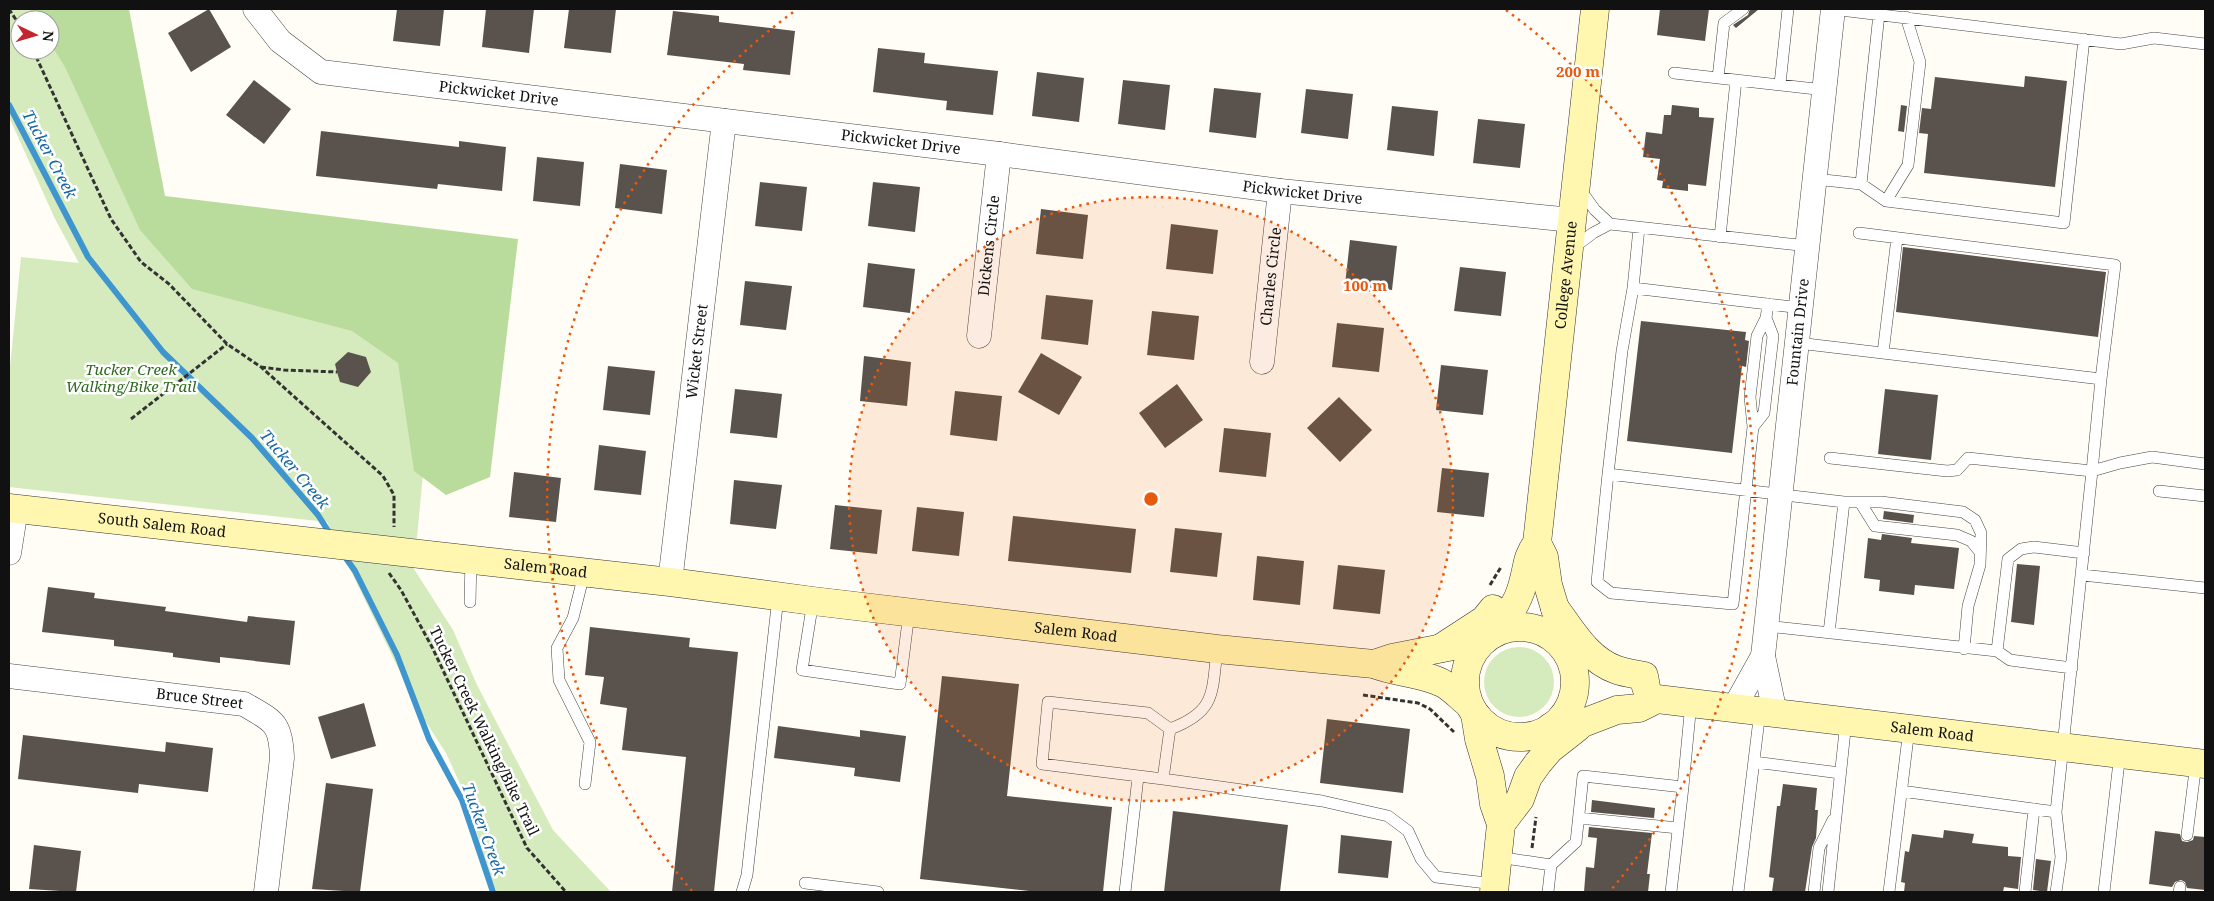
<svg xmlns="http://www.w3.org/2000/svg" width="2214" height="901" viewBox="0 0 2214 901" font-family="'Noto Serif',serif">
	<style>
		.green { fill: #d5ebbd; fill-rule: evenodd }
		.forest { fill: #b9dc9c }
		.lines { fill: none; stroke-linecap: round; stroke-linejoin: round }
		.stream { stroke: #3f96cf; stroke-width: 6 }
		.building { fill: #5a524d }
		.lane-casing { stroke: #444; stroke-width: 12 }
		.street-casing { stroke: #444; stroke-width: 25 }
		.secondary-casing { stroke: #333; stroke-width: 29 }
		.path { stroke: #333; stroke-width: 3; stroke-dasharray: 5 2.5; stroke-linecap: butt }
		.lane { stroke: #fff; stroke-width: 11 }
		.street { stroke: #fff; stroke-width: 24 }
		.secondary { stroke: #fff6b0; stroke-width: 28 }
		.ring { fill: none; stroke: #e8590c; stroke-width: 2.5; stroke-dasharray: 2.5 5 }
		.labels { text-anchor: middle; stroke-width: 5; stroke-linejoin: round; paint-order: stroke }
		.street-label { font-size: 15px; fill: #111; stroke: #fff }
		.park-label { font-size: 15px; font-style: italic; fill: #2f6b1f; stroke: #fff }
		.water-label { font-size: 16px; font-style: italic; fill: #1768a6; stroke: #fff }
		.centre { fill: #e8590c; stroke: #fff; stroke-width: 2.5 }
		.ring-label { font-size: 15px; text-anchor: middle; font-weight: bold; fill: #e8590c; stroke: #fff; stroke-width: 5; stroke-linejoin: round; paint-order: stroke }
	</style>
	<rect width="100%" height="100%" fill="#fffdf5"/>
	<path class="green" d="M9,9H58L172,249L439,306L414,569L453,630L477,685L553,830L611,892H497L490,876L466,797L446,753L420,713L327,522L9,487V377L21,257L79,263L55,219L9,117ZM20,20H50V50H20Z
		M1484 682a35 35 0 1 1 70 0a35 35 0 1 1-70 0Z"/>
	<path class="forest" d="M29,9H129L165,196L518,239L490,477L446,495L414,471L398,363L352,331L192,289L140,230L65,67L50,43V20H36Z"/>
	<g class="lines">
		<path class="stream" d="M9,105L88,257L163,352L252,438L318,515L332,537
			M343,554L355,571L397,655L429,739L462,800L493,892"/>
	</g>
	<path class="building" d="M209,9L231,47L191,72L168,33Z
		M397,9H444L440,46L393,41Z
		M486,9H534L529,53L482,47Z
		M569,9H616L611,53L564,48Z
		M1660,9H1709L1705,41L1657,35Z
		M1750,9H1759L1736,28L1733,25L1748,15Z
		M673,11L719,16V22L795,31L790,75L743,70L744,64L667,55Z
		M878,48L925,53L924,63L998,71L993,115L946,110L947,101L873,92Z
		M1037,72L1084,78L1079,122L1032,116Z
		M2025,76L2067,81L2055,187L1924,173L1928,134L1919,133L1922,108L1931,109L1935,77L2024,87Z
		M254,80L291,109L264,144L226,115Z
		M1123,80L1170,85L1165,130L1118,124Z
		M1214,88L1261,93L1256,138L1209,132Z
		M1306,89L1353,94L1348,139L1301,133Z
		M1672,105L1699,108V117L1714,118L1706,186L1688,184V191L1662,188L1663,181L1657,180L1660,159L1643,157L1646,132L1662,134L1664,115H1671Z
		M1901,105L1907,106L1904,132L1898,131Z
		M1392,106L1438,111L1434,156L1387,150Z
		M1478,119L1525,124L1520,168L1473,163Z
		M321,131L459,147V141L506,147L502,191L438,184L437,189L316,176Z
		M537,157L584,162L580,206L533,201Z
		M620,164L667,170L662,214L615,208Z
		M760,182L807,187L802,231L755,226Z
		M873,182L920,187L915,232L868,226Z
		M1041,209L1088,215L1083,259L1036,254Z
		M1171,224L1218,230L1213,274L1166,269Z
		M1350,240L1397,246L1392,290L1345,285Z
		M1903,247L2106,272L2098,337L1896,312Z
		M868,263L915,269L910,313L863,307Z
		M1460,267L1506,272L1501,316L1454,311Z
		M745,281L792,286L786,330L740,325Z
		M1046,295L1093,300L1088,345L1041,339Z
		M1152,311L1199,316L1194,360L1147,355Z
		M1641,321L1746,332L1745,340L1749,341L1746,367L1742,366L1732,453L1627,441Z
		M1337,323L1384,328L1379,372L1332,367Z
		M348,352L366,357L371,372L358,387L340,382L337,372L335,364Z
		M1041,353L1082,377L1059,415L1018,392Z
		M864,356L911,362L907,406L860,401Z
		M1441,365L1488,370L1483,415L1436,410Z
		M608,366L655,371L650,415L603,410Z
		M1177,384L1203,420L1165,448L1139,413Z
		M735,389L782,394L777,438L730,433Z
		M1885,389L1938,395L1931,460L1878,454Z
		M955,391L1002,396L997,441L950,435Z
		M1339,397L1372,430L1340,462L1307,428Z
		M1224,428L1271,433L1266,477L1219,472Z
		M599,445L646,451L641,495L594,490Z
		M1442,468L1489,473L1484,517L1437,512Z
		M514,472L561,478L556,522L509,517Z
		M734,480L782,485L776,529L730,524Z
		M835,505L882,510L877,554L830,549Z
		M917,507L964,512L959,556L912,551Z
		M1884,511L1914,515L1913,523L1883,519Z
		M1013,516L1136,529L1131,573L1008,561Z
		M1175,528L1222,533L1217,577L1170,572Z
		M1882,534L1912,538L1911,543L1959,548L1954,589L1915,585L1914,595L1879,591L1880,580L1864,578L1868,538L1881,540Z
		M1257,556L1304,561L1300,605L1253,600Z
		M2017,564L2040,566L2034,625L2011,622Z
		M1338,565L1385,570L1380,614L1333,609Z
		M48,587L95,593L94,598L166,607L165,611L247,622L248,616L295,621L290,665L220,657V663L173,657V653L114,646V640L42,632Z
		M590,627L690,638L689,647L738,652L714,892H672L686,757L622,750L627,708L600,704L604,677L585,675Z
		M942,676L1019,684L1007,796L1112,807L1103,892H1038L920,879Z
		M364,703L376,746L331,759L318,717Z
		M1327,719L1410,729L1403,793L1320,783Z
		M778,726L860,737V730L906,736L900,782L854,776L855,768L774,758Z
		M23,735L165,752L166,742L213,748L208,792L139,784L138,793L18,779Z
		M326,783L373,789L360,892L312,889Z
		M1783,784L1817,788L1815,810H1818L1816,838L1812,847L1805,892H1772L1774,878L1769,877L1777,806H1780Z
		M1592,800L1655,808L1654,818L1591,812Z
		M1173,811L1288,825L1280,892H1164Z
		M1589,827L1652,833L1647,874H1650L1648,892H1584L1586,867L1594,868L1597,838L1588,837Z
		M1944,830L1974,834L1972,843L2008,847V856L2021,857L2018,889L2004,887L2003,892H1904L1905,883L1901,882L1905,851L1909,852L1912,834L1943,838Z
		M2155,831L2180,834L2182,841L2187,842L2193,840L2194,836L2205,837V890L2187,888L2185,882L2181,880L2175,882L2172,887L2149,884Z
		M1341,835L1392,841L1388,878L1338,873Z
		M34,845L81,851L76,892L29,889Z
		M2036,859L2051,861L2047,892L2033,890Z"/>
	<g class="lines">
		<g class="lane-casing">
			<path id="lane" d="M1832,9L2121,44L2154,38L2205,44
				M1674,73L1825,90
				M1718,78L1724,23L1743,9
				M1780,84L1788,9
				M1815,179L1861,184L1886,201L2064,223L2084,39
				M1861,184L1879,14
				M1579,188L1595,210L1610,224
				M1886,201L1908,165L1920,62L1906,17
				M1639,228L1633,288L1622,351L1608,474L1844,502H1881L1963,512L1975,520L1981,533L1980,565L1968,606L1964,649
				M1859,233L2115,265L2101,379
				M1720,237L1736,80
				M1573,248L1593,233L1610,224L1808,246
				M1633,288L1801,308
				M1798,343L2101,379L2092,471L1968,458L1957,470L1947,471L1830,458
				M1883,353L1897,238
				M1753,427L1750,397L1757,336L1766,318
				M1608,474L1597,582L1611,593L1733,604L1753,427L1764,413L1773,336L1766,318L1768,304
				M2159,491L2205,496
				M1860,502L1875,526L1957,535L1971,541L1980,552
				M584,574L573,618L557,648L559,680L590,742L585,784
				M2082,575L2205,588
				M813,601L802,670L900,684L909,613
				M470,602L471,559
				M1767,626L1997,651L2010,660L2072,668
				M1829,633L1844,502
				M1997,651L2008,559L2021,549L2034,547L2084,553
				M1170,729L1148,713L1048,702L1042,764L1163,779L1322,801L1388,816L1408,831L1421,859L1436,877L1495,884
				M1754,762L1840,773
				M1163,779L1170,729C1216,712 1212,693 1217,649
				M1901,791L2056,812
				M1579,818L1678,828
				M2187,835L2196,763
				M1498,857L1551,865L1548,892
				M1551,865L1576,842L1583,776L1683,787L1691,703
				M805,883L878,892
				M742,892L747,875L778,597
				M1125,892L1138,777
				M1671,892L1683,787
				M1738,892L1760,711
				M1814,892L1819,848L1833,820
				M1828,892L1846,721
				M1889,892L1909,729
				M2025,892L2034,809
				M2056,892L2061,857L2056,812L2092,471L2120,463L2152,457L2205,464
				M2104,892L2120,753
				M2179,892L2180,887"/>
		</g>
		<g class="street-casing">
			<g id="street">
				<path id="s1" d="M255,9L280,41L321,72L999,154L1280,191L1572,220"/>
				<path id="s2" d="M979,336L999,154"/>
				<path id="s3" d="M1262,362L1280,191"/>
				<path d="M9,553L16,509"/>
				<path id="s4" d="M670,582L724,121"/>
				<path id="s5" d="M9,676L244,704C273,721 281,722 282,758L266,892"/>
				<path d="M1734,708L1763,656"/>
				<path id="s6" d="M1775,713L1763,656L1833,9"/>
			</g>
		</g>
		<g class="secondary-casing">
			<g id="secondary">
				<path id="s7" d="M9,508L670,582L813,601L1217,649L1374,664C1396,673 1425,673 1444,684C1453,689 1461,698 1469,704"/>
				<path d="M1537,543L1544,557L1548,585L1560,625"/>
				<path d="M1555,608C1572,631 1588,660 1617,670C1626,673 1635,674 1644,676L1646,687"/>
				<circle cx="1520" cy="682" r="55"/>
				<path id="s8" d="M1491,635C1506,619 1518,604 1523,583C1528,566 1526,558 1537,543L1595,9"/>
				<path d="M1441,648L1484,620L1493,609"/>
				<path d="M1374,664L1392,658L1458,645"/>
				<path d="M1475,714L1479,739L1490,776L1494,804L1501,824L1494,892"/>
				<path id="s9" d="M1551,727L1583,723L1617,710L1639,708L1657,699L2205,764"/>
				<path d="M1501,824L1520,799L1528,777L1538,763L1550,749L1578,727"/>
			</g>
		</g>
		<path class="path" d="M9,9L20,26
			M33,50L111,219L141,262L169,284L227,344L261,367L383,476L394,495V527
			M261,367L284,370L337,372
			M131,419L227,344
			M389,573L401,590L432,647L527,848L566,892
			M1490,585L1501,567
			M1363,695L1418,703L1430,709L1454,732
			M1532,848L1536,817"/>
		<use href="#lane" class="lane"/>
		<use href="#street" class="street"/>
		<use href="#secondary" class="secondary"/>
	</g>
	<circle cx="1151" cy="499" r="302" fill="#e8590c" fill-opacity=".12"/>
	<g class="ring">
		<circle cx="1151" cy="499" r="302"/>
		<path d="M692 891A604 604 0 0 1 796 10M1506 10A604 604 0 0 1 1610 891"/>
	</g>
	<g class="labels">
		<g class="street-label">
			<text dy="5" stroke="none"><textPath href="#s1" startOffset="271">Pickwicket Drive</textPath></text>
			<text dy="5" stroke="none"><textPath href="#s1" startOffset="676">Pickwicket Drive</textPath></text>
			<text dy="5" stroke="none"><textPath href="#s1" startOffset="1081">Pickwicket Drive</textPath></text>
			<text dy="5" stroke="none"><textPath href="#s2" startOffset="91">Dickens Circle</textPath></text>
			<text dy="5" stroke="none"><textPath href="#s3" startOffset="86">Charles Circle</textPath></text>
			<text dy="5" stroke="none"><textPath href="#s8" startOffset="374">College Avenue</textPath></text>
			<text dy="5" stroke="none"><textPath href="#s6" startOffset="384">Fountain Drive</textPath></text>
			<text dy="5" stroke="none"><textPath href="#s4" startOffset="232">Wicket Street</textPath></text>
			<text dy="5" stroke="none"><textPath href="#s7" startOffset="154">South Salem Road</textPath></text>
			<text dy="5" stroke="none"><textPath href="#s7" startOffset="540">Salem Road</textPath></text>
			<text dy="5" stroke="none"><textPath href="#s7" startOffset="1074">Salem Road</textPath></text>
			<text dy="5" stroke="none"><textPath href="#s5" startOffset="192">Bruce Street</textPath></text>
			<text dy="5" stroke="none"><textPath href="#s9" startOffset="388">Salem Road</textPath></text>
			<text transform="translate(484 731) rotate(64)" y="5">Tucker Creek Walking/Bike Trail</text>
		</g>
		<g class="park-label">
			<text x="131" y="375">Tucker Creek<tspan x="131" dy="17">Walking/Bike Trail</tspan></text>
		</g>
		<g class="water-label">
			<text transform="translate(50 154) rotate(62)" y="6">Tucker Creek</text>
			<text transform="translate(295 469) rotate(50)" y="6">Tucker Creek</text>
			<text transform="translate(484 829) rotate(70)" y="6">Tucker Creek</text>
		</g>
	</g>
	<circle cx="1151" cy="499" r="8" class="centre"/>
	<g class="ring-label">
		<text x="1578" y="77">200 m</text>
		<text x="1365" y="291">100 m</text>
	</g>
	<rect width="2214" height="901" fill="none" stroke="#111111" stroke-width="20"/>
	<g transform="translate(35 35) rotate(95)"><circle r="24" fill="#ffffff" stroke="#a0a0a0"/>
	<path d="M0-4L9 19L0 12L-9 19Z" fill="#c4262e"/>
	<text y="-8" font-size="14" font-weight="bold" text-anchor="middle" fill="#111111">N</text>
	</g>
</svg>
